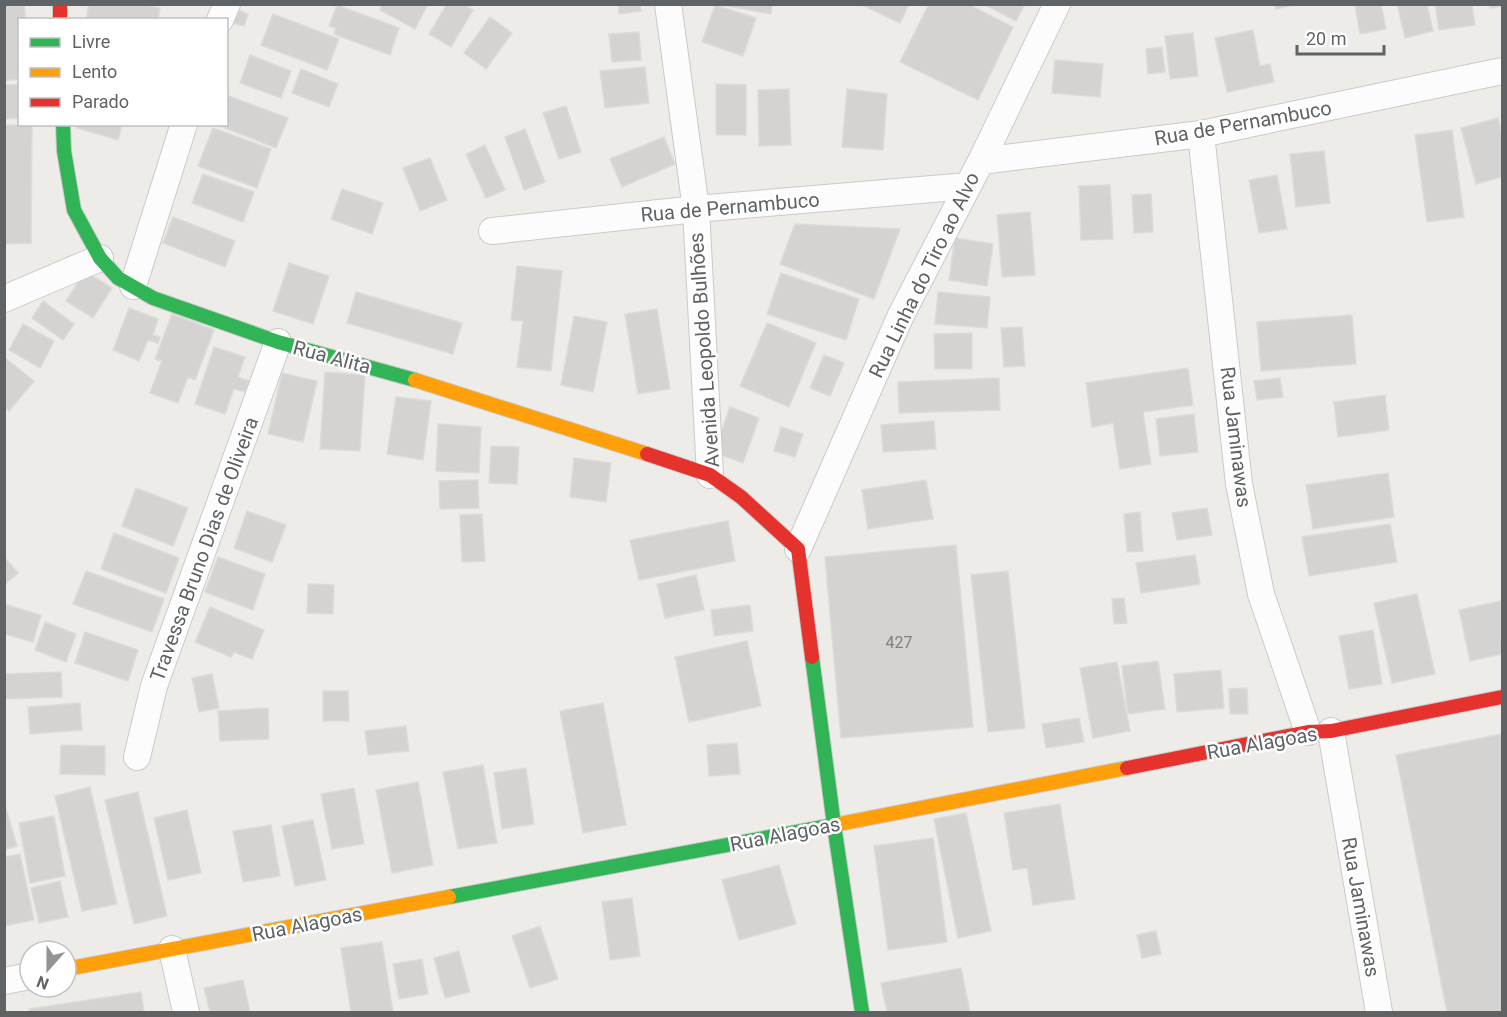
<svg xmlns="http://www.w3.org/2000/svg" width="1507" height="1017" viewBox="0 0 1507 1017" font-family="Roboto,sans-serif">
	<style>
		.building { fill: #d5d3d2; stroke: #dddbd8; stroke-width: 1.5 }
		.lines { fill: none; stroke-linecap: round; stroke-linejoin: round }
		.street-casing { stroke: #cbcac9; stroke-width: 28 }
		.fast-casing { stroke: #cacac9; stroke-width: 16 }
		.slow-casing { stroke: #cacac9; stroke-width: 16 }
		.jam-casing { stroke: #cacac9; stroke-width: 16 }
		.street { stroke: #fcfcfc; stroke-width: 26 }
		.fast { stroke: #30b455; stroke-width: 14 }
		.slow { stroke: #ff9f0a; stroke-width: 14 }
		.jam { stroke: #e5322d; stroke-width: 14 }
		.labels { text-anchor: middle; stroke-width: 5; stroke-linejoin: round; paint-order: stroke }
		.number-label { font-size: 16px; fill: #7e8082 }
		.street-label { font-size: 20px; fill: #5f6366; stroke: #fff }
	</style>
	<rect width="100%" height="100%" fill="#eeece9"/>
	<path class="building" d="M4,4H24L26,20H20V79L4,81Z
		M89,4H139L160,8L158,20H86Z
		M382,4H428L415,29L380,10Z
		M447,4H463L473,10L451,47L429,34Z
		M618,4H640L641,11L619,14Z
		M717,4H772L771,14Z
		M860,4H909L900,23Z
		M929,4H968L1013,27L978,100L900,62Z
		M983,4H1025L1016,21Z
		M1275,4H1297L1276,9Z
		M1381,4L1386,29L1360,34L1355,5Z
		M1397,4H1427L1433,31L1405,38Z
		M1435,4H1472L1475,25L1439,30Z
		M1490,4H1502V6L1490,8Z
		M337,5L399,28L390,55L334,34L336,28L329,26Z
		M715,5L756,18L743,56L702,42Z
		M238,10L248,14L244,26L233,23Z
		M273,14L339,39L327,70L261,45Z
		M490,17L512,33L486,69L464,53Z
		M1253,30L1260,66L1270,64L1274,82L1227,92L1215,38Z
		M639,32L641,60L612,62L609,34Z
		M1193,33L1198,76L1170,79L1165,36Z
		M1162,47L1165,72L1148,74L1146,49Z
		M250,55L291,71L281,98L240,83Z
		M1055,60L1103,64L1100,97L1052,93Z
		M645,67L649,103L605,108L600,71Z
		M301,69L338,84L329,107L292,93Z
		M20,84V118L4,119V85Z
		M716,84L746,85V135H716Z
		M789,89L791,145L759,146L758,90Z
		M847,89L887,94L883,150L842,147Z
		M226,95L288,118L276,148L215,124H226Z
		M566,106L581,152L559,159L543,113Z
		M1498,118L1502,135V177L1476,184L1461,128Z
		M78,124H122L118,140L77,128Z
		M4,125H32L31,243L4,244Z
		M213,128L271,149L257,188L198,166Z
		M525,129L545,182L524,190L505,137Z
		M1452,130L1464,217L1427,222L1415,135Z
		M664,137L675,164L622,187L610,159Z
		M485,145L505,190L486,198L466,154Z
		M1324,151L1330,203L1296,207L1290,154Z
		M430,158L447,200L420,211L403,168Z
		M203,174L254,192L243,222L192,203Z
		M1277,175L1287,229L1259,233L1249,180Z
		M1110,185L1113,239L1081,240L1079,186Z
		M342,189L383,203L372,234L331,219Z
		M1151,194L1153,232L1134,233L1132,195Z
		M1030,212L1035,275L1002,277L997,215Z
		M173,217L235,241L225,267L163,243Z
		M795,224L900,229L874,299L780,264Z
		M955,238L993,244L987,286L949,280Z
		M289,263L329,276L313,324L273,311Z
		M517,266L562,271L551,371L517,367L523,321L511,320Z
		M85,271L112,288L93,318L66,301Z
		M781,273L859,299L846,340L767,314Z
		M356,292L462,323L453,354L347,323Z
		M938,292L990,297L987,328L935,324Z
		M43,301L74,324L63,340L32,318Z
		M129,308L158,319L153,335L160,337L158,343L148,340L139,361L113,350Z
		M657,309L670,389L638,394L625,314Z
		M172,314L214,330L195,380L188,377L178,403L150,393L162,361L155,359Z
		M1352,315L1356,364L1261,371L1257,322Z
		M574,316L607,322L593,392L561,385Z
		M767,323L816,343L789,407L740,386Z
		M23,324L54,341L40,368L9,350Z
		M1022,327L1025,366L1004,367L1001,328Z
		M972,333V369H935L934,334Z
		M214,347L245,357L238,377L249,381L245,392L234,389L225,414L195,404Z
		M824,355L844,363L830,396L810,388Z
		M4,357L34,381L9,411L4,406Z
		M1188,368L1193,405L1143,412L1151,464L1120,469L1113,423L1092,427L1086,383Z
		M325,372L365,375L360,451L320,449Z
		M282,373L317,381L303,442L268,434Z
		M999,378L1000,410L899,413L898,382Z
		M1280,378L1283,397L1257,400L1254,381Z
		M1385,395L1389,430L1338,437L1334,402Z
		M396,397L431,401L423,460L387,454Z
		M730,407L759,418L743,463L714,452Z
		M1194,414L1198,452L1160,456L1156,419Z
		M934,421L936,449L883,452L881,425Z
		M438,424L481,427L479,473L436,471Z
		M781,427L803,434L795,457L774,451Z
		M491,446L519,447L517,484L489,483Z
		M574,458L611,463L606,502L570,497Z
		M1388,473L1394,517L1313,529L1306,485Z
		M478,480L479,508L440,509L439,481Z
		M926,480L933,519L868,529L862,490Z
		M136,488L188,508L173,546L122,526Z
		M1207,508L1212,535L1177,540L1172,513Z
		M247,511L286,525L272,562L234,548Z
		M1140,512L1143,551L1127,552L1124,514Z
		M482,514L485,561L462,562L460,515Z
		M728,521L735,561L639,580L630,540Z
		M1390,524L1397,562L1309,576L1302,537Z
		M114,533L179,558L166,593L101,569Z
		M956,545L973,727L841,738L825,557Z
		M1195,555L1200,584L1141,593L1136,563Z
		M4,557L18,573L4,585Z
		M218,557L265,574L253,610L205,592Z
		M86,571L164,599L152,632L73,604Z
		M1008,571L1025,728L988,732L971,575Z
		M696,575L704,610L665,618L657,584Z
		M308,584L334,585L333,614L307,613Z
		M1417,594L1435,674L1392,683L1374,603Z
		M1124,598L1127,623L1114,624L1112,599Z
		M1501,601L1502,654L1470,661L1459,610Z
		M4,604L41,615L33,642L4,634Z
		M750,605L753,631L714,636L711,610Z
		M210,607L264,630L252,659L234,652L231,657L195,642Z
		M45,622L76,634L66,662L35,650Z
		M1373,630L1382,684L1349,689L1339,636Z
		M85,632L138,650L128,681L75,663Z
		M747,641L761,706L689,722L675,657Z
		M1158,661L1165,709L1128,714L1122,666Z
		M1117,662L1130,731L1093,738L1080,668Z
		M1221,670L1224,708L1177,712L1174,674Z
		M61,672L62,697L4,699V674Z
		M212,674L219,708L199,712L192,678Z
		M1247,688L1248,714H1230L1229,689Z
		M323,691H348L349,721H323Z
		M80,703L82,730L30,734L28,707Z
		M603,703L626,825L583,833L560,711Z
		M268,708L269,739L220,741L218,711Z
		M1079,718L1084,742L1046,748L1042,724Z
		M406,726L409,751L368,755L365,731Z
		M1502,734V1012H1447L1396,755Z
		M737,743L740,774L709,776L707,745Z
		M61,745L105,746V775L60,774Z
		M483,765L497,843L458,849L443,772Z
		M526,768L534,824L502,829L494,773Z
		M418,782L433,865L392,873L376,790Z
		M90,787L117,904L82,911L55,796Z
		M354,788L364,844L332,849L321,794Z
		M138,792L167,916L134,924L105,800Z
		M4,802L17,846L4,850Z
		M1060,804L1075,899L1033,905L1027,868L1013,870L1004,813Z
		M187,810L201,873L168,880L154,818Z
		M966,813L991,931L958,938L934,819Z
		M54,816L65,876L30,883L19,823Z
		M313,820L326,880L295,886L282,826Z
		M271,825L280,876L243,882L233,831Z
		M933,838L947,942L888,950L874,846Z
		M20,854L34,920L4,926V857Z
		M779,865L796,924L739,940L722,880Z
		M60,881L68,917L39,923L31,888Z
		M632,898L640,956L610,960L602,902Z
		M540,926L558,979L530,988L512,936Z
		M1156,931L1161,954L1142,958L1137,935Z
		M382,942L393,1012H351L341,948Z
		M459,951L470,992L445,998L434,958Z
		M422,959L428,994L399,999L393,964Z
		M961,968L970,1012H887L881,983Z
		M243,980L250,1012H210L204,988Z
		M141,992L144,1012H30L29,1009Z"/>
	<g class="lines">
		<g class="street-casing">
			<path id="street" d="M668,4L696,209L710,475
				M220,20L227,4
				M1201,134L1239,484L1261,594L1308,732
				M981,161L1201,134L1502,71
				M492,231L696,209L968,186
				M133,286L184,124
				M4,299L100,258
				M798,549L901,315L981,161L1057,4
				M1331,731L1379,1012
				M137,757L154,686L278,342
				M172,949L186,1012
				M4,981L30,976"/>
		</g>
		<g class="fast-casing">
			<path id="fast" d="M63,124L64,151L74,210L100,258L118,278L153,298L278,342L415,380
				M812,657L834,825L862,1012
				M449,897L839,824"/>
		</g>
		<g class="slow-casing">
			<path id="slow" d="M415,380L647,454
				M839,824L1127,768
				M66,969L449,897"/>
		</g>
		<g class="jam-casing">
			<path id="jam" d="M60,4V20
				M647,454L710,475L741,497L798,549L812,657
				M1127,768L1308,732L1331,731L1502,697"/>
		</g>
		<use href="#street" class="street"/>
		<use href="#fast" class="fast"/>
		<use href="#slow" class="slow"/>
		<use href="#jam" class="jam"/>
	</g>
	<g class="labels">
		<g class="number-label">
			<text x="899" y="648">427</text>
		</g>
		<g class="street-label">
			<text transform="translate(1243 123) rotate(-10)" y="7">Rua de Pernambuco</text>
			<text transform="translate(730 207) rotate(-5)" y="7">Rua de Pernambuco</text>
			<text transform="translate(924 275) rotate(-64)" y="7">Rua Linha do Tiro ao Alvo</text>
			<text transform="translate(704 350) rotate(-94)" y="7">Avenida Leopoldo Bulhões</text>
			<text transform="translate(332 357) rotate(15)" y="7">Rua Alita</text>
			<text transform="translate(1236 437) rotate(83)" y="7">Rua Jaminawas</text>
			<text transform="translate(204 549) rotate(-70)" y="7">Travessa Bruno Dias de Oliveira</text>
			<text transform="translate(1262 743) rotate(-10)" y="7">Rua Alagoas</text>
			<text transform="translate(785 834) rotate(-11)" y="7">Rua Alagoas</text>
			<text transform="translate(1361 907) rotate(80)" y="7">Rua Jaminawas</text>
			<text transform="translate(307 924) rotate(-11)" y="7">Rua Alagoas</text>
		</g>
	</g>
	<rect width="1507" height="1017" fill="none" stroke="#5f6366" stroke-width="12"/>
	<rect x="18" y="18" width="210" height="108" fill="#ffffff" stroke="#bfc1c2" stroke-width="1.5"/>
	<rect x="30" y="38" width="30" height="9" fill="#30b455" stroke="#bfc1c2" stroke-width="1.5"/>
	<text x="72" y="48" font-size="18" fill="#5f6366">Livre</text>
	<rect x="30" y="68" width="30" height="9" fill="#ff9f0a" stroke="#bfc1c2" stroke-width="1.5"/>
	<text x="72" y="78" font-size="18" fill="#5f6366">Lento</text>
	<rect x="30" y="98" width="30" height="9" fill="#e5322d" stroke="#bfc1c2" stroke-width="1.5"/>
	<text x="72" y="108" font-size="18" fill="#5f6366">Parado</text>
	<g transform="translate(48 969) rotate(201)"><circle r="28" fill="#ffffff" stroke="#bfc1c2" stroke-width="1.5"/>
	<path d="M0-4.5L10 22L0 15L-10 22Z" fill="#919394"/>
	<text y="-9" font-size="16" font-weight="bold" text-anchor="middle" fill="#5f6366">N</text>
	</g>
	<path d="M1297 45v9h87v-9" fill="none" stroke="#5f6366" stroke-width="3"/>
	<text x="1306" y="45" font-size="18" fill="#5f6366" stroke="#ffffff" stroke-width="4.5" paint-order="stroke">20 m</text>
</svg>
